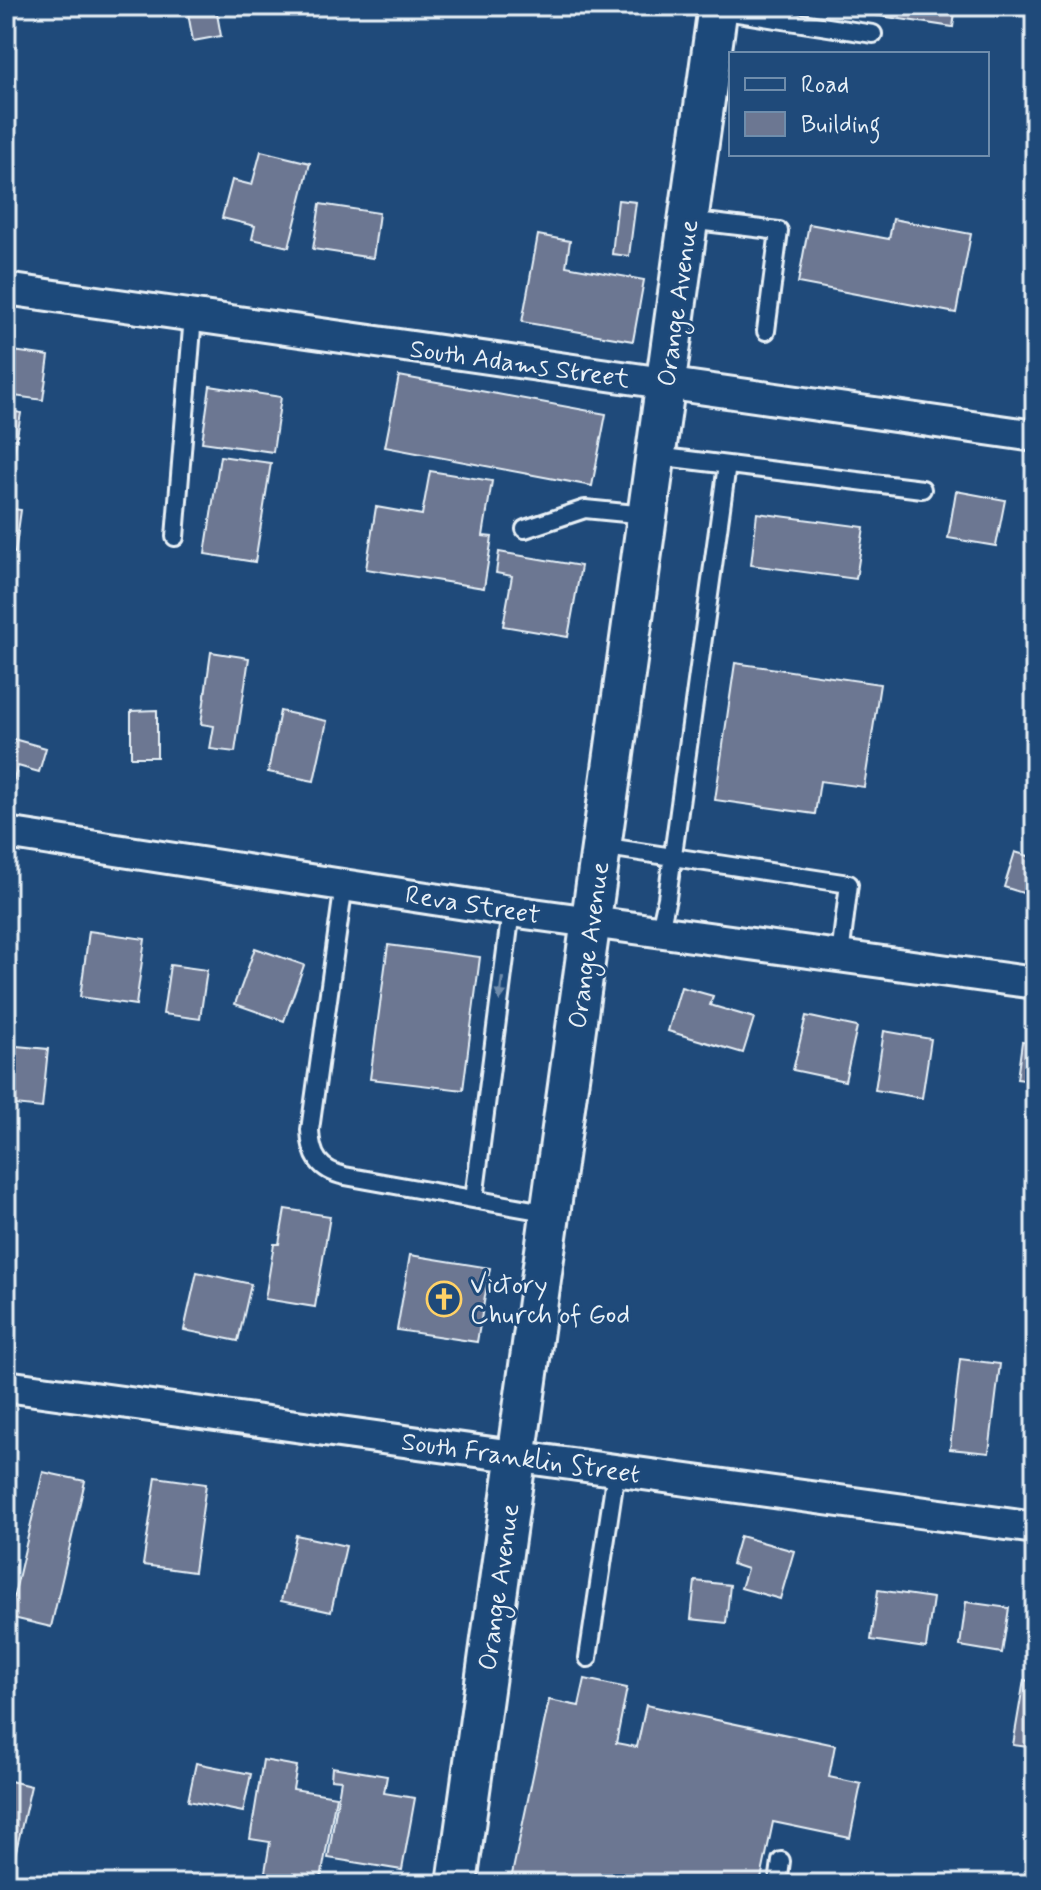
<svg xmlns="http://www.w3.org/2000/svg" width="1041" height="1890" viewBox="0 0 1041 1890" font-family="Mynerve,sans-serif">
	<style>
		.building { fill: #6c7792; stroke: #e8f1f8; stroke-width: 2 }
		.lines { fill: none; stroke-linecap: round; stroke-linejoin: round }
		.service-casing { stroke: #e8f1f8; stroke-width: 22 }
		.minor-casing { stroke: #e8f1f8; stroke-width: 36 }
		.tertiary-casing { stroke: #e8f1f8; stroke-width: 44 }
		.service { stroke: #1f4a7a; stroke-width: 16 }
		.minor { stroke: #1f4a7a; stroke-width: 30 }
		.tertiary { stroke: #1f4a7a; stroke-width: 38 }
		.oneway { fill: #6f8dac }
		.labels { text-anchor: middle; stroke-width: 6; stroke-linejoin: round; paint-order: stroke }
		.street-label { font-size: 26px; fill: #e8f1f8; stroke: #1f4a7a }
		.poi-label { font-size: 26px; fill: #e8f1f8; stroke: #1f4a7a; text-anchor: start }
	</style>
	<rect width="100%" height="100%" fill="#1f4a7a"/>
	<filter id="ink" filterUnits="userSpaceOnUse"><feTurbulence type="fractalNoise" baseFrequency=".0125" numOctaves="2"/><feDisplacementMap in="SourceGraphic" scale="16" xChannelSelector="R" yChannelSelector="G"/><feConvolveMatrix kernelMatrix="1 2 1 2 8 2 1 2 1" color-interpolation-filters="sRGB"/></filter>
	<g filter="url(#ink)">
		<path class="building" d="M815,6H956L953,27Z
			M216,8L221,36L193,41L188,13Z
			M261,151L310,163L289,247L252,239L255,226L222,218L232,180L252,185Z
			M618,200L636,202L629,256L612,254Z
			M320,204L379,213L373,258L313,249Z
			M893,219L971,234L956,313L798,283L809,224L889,239Z
			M538,235L570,241L566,266L644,280L633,341L522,322Z
			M6,350L49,356L43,400L6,395Z
			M399,376L606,414L592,486L385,447Z
			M210,386L281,397L273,452L202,442Z
			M6,410L21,413L10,476L6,475Z
			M220,456L271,463L255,562L205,554Z
			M430,471L492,481L483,536L492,537L484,588L366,569L376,507L422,515Z
			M956,491L1005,500L996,546L948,538Z
			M6,508L21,510L15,553L6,552Z
			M757,513L864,527L856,579L751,565Z
			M499,552L581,566L568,637L503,626L512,576L496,573Z
			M211,652L249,658L235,752L210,749L214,726L201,724Z
			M735,663L880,684L864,787L820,781L815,814L715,800Z
			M157,710V757H131V711Z
			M280,711L327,721L314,781L268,772Z
			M6,737L46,748L39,772L18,766L12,786L6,784Z
			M1015,852L1035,858L1026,894L1004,887Z
			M89,931L145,939L136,1005L80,997Z
			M388,945L480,957L463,1090L370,1079Z
			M255,948L304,965L284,1021L235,1004Z
			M170,965L207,970L200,1019L163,1014Z
			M681,987L713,996L710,1005L754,1018L743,1053L668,1031Z
			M806,1016L857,1027L845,1081L793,1070Z
			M884,1031L931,1039L922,1098L875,1090Z
			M1022,1042L1035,1044V1081L1017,1079Z
			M6,1045L48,1049L42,1108L6,1104Z
			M285,1209L330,1216L315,1307L265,1299L274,1244H279Z
			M410,1255L490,1268L477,1342L397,1330Z
			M197,1272L251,1284L238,1341L184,1330Z
			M960,1359L1000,1364L989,1453L950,1449Z
			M43,1472L85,1481L51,1627L9,1617Z
			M156,1477L206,1484L194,1572L143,1565Z
			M296,1535L346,1546L331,1612L281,1601Z
			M740,1536L794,1551L780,1599L741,1588L747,1569L732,1564Z
			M695,1581L730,1585L726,1623L691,1619Z
			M878,1590L933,1598L926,1648L871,1640Z
			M966,1602L1009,1608L1002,1653L960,1646Z
			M585,1679L627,1688L616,1743L637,1747L646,1705L835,1745L829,1777L861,1784L850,1838L773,1822L760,1884H510L549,1700L579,1706Z
			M1024,1680L1035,1682V1748L1013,1745Z
			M263,1760L297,1766L293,1789L336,1796L320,1884H263L270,1842L250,1839Z
			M196,1763L251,1774L243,1812L188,1801Z
			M332,1767L387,1776L384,1793L415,1798L402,1870L328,1858L341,1780L331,1779Z
			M6,1780L31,1786L13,1864L6,1862Z"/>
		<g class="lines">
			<g class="service-casing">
				<path id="service" d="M718,10L873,34
					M688,220L779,231L766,331
					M656,456L922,489
					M525,529L585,509L646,515
					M175,537L193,316
					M601,846L849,884L840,956
					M344,884L310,1130C311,1156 319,1170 345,1176L550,1213
					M660,930L667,898L727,465
					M474,1199L511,911
					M588,1658L616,1471
					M778,1884L781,1861"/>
			</g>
			<g class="minor-casing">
				<path id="minor" d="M6,289L1035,436
					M6,833L511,911L1035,983
					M6,1386L1035,1528"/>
			</g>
			<g class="tertiary-casing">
				<path id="tertiary" d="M457,1884L718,6"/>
			</g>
			<use href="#service" class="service"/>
			<use href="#minor" class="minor"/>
			<use href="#tertiary" class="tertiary"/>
		</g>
		<defs><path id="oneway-solid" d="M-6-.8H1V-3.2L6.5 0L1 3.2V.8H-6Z" transform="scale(2)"/></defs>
		<use class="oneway" href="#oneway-solid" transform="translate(501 989) rotate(97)"/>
	</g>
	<defs>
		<g id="church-ring" transform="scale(1.8)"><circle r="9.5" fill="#1f4a7a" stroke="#ffd166" stroke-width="1.5"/><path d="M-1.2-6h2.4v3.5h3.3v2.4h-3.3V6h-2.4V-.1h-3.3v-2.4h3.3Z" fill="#ffd166"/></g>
	</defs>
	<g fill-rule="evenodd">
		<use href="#church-ring" x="444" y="1299"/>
	</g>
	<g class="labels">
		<g class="street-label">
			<text transform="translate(677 303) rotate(-82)" y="9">Orange Avenue</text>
			<text transform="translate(520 363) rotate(8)" y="9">South Adams Street</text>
			<text transform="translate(473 904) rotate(9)" y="9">Reva Street</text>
			<text transform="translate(588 945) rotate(-82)" y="9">Orange Avenue</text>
			<text transform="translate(521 1457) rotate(8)" y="9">South Franklin Street</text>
			<text transform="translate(498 1587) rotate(-82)" y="9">Orange Avenue</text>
		</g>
		<g class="poi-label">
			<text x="470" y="1293">Victory<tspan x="470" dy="30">Church of God</tspan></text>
		</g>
	</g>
	<rect width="1041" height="1890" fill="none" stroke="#1f4a7a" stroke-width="32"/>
	<rect x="16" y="16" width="1009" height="1858" fill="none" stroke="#e8f1f8" stroke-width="3" filter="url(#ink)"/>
	<rect x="729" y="52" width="260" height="104" fill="#1f4a7a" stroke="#6f8dac" stroke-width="2"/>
	<rect x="745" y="78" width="40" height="12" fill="#1f4a7a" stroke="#6f8dac" stroke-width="2"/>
	<text x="801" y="92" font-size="24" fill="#e8f1f8">Road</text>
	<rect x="745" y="112" width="40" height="24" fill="#6c7792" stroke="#6f8dac" stroke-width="2"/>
	<text x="801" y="132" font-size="24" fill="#e8f1f8">Building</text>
</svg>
